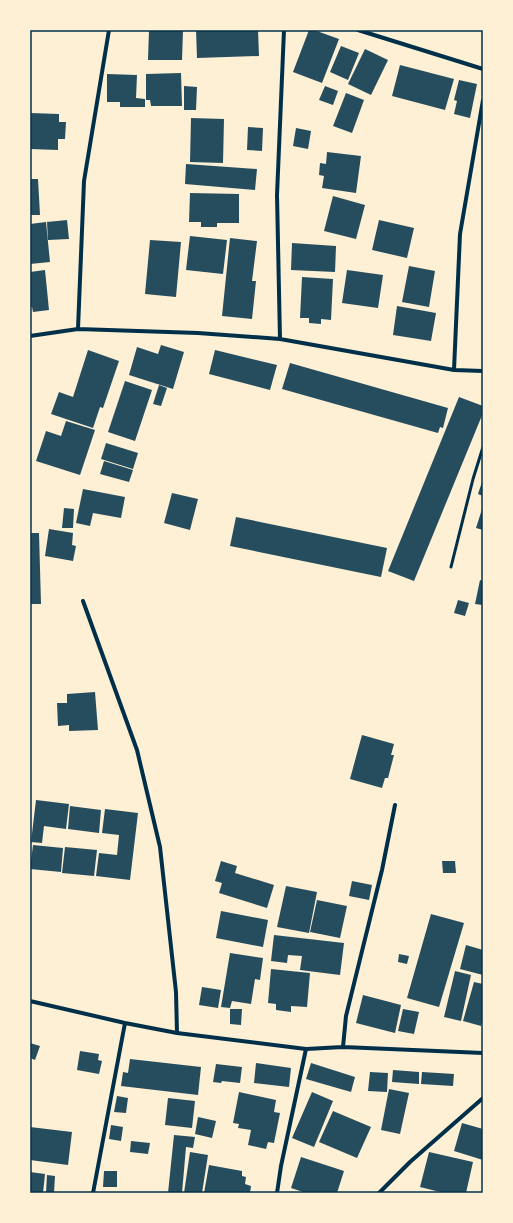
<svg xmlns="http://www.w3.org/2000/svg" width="513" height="1223" viewBox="0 0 513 1223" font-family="'Varela Round',sans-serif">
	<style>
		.building { fill: #264d5e }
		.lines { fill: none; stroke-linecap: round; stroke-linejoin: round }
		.service { stroke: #003049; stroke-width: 3 }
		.minor { stroke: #003049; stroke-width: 4 }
		.neatline { fill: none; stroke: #003049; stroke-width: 1.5 }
	</style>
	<rect width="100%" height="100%" fill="#fdf0d5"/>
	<path class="building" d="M149,30H183L182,60H148Z
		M196,30H258L259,56L197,58Z
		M309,30H314L339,39L322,83L293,72Z
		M341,46L359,53L348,80L330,72Z
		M365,49L388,60L371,95L348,84Z
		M400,65L454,79L445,110L392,96Z
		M181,73L182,106H151L150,100H146V74Z
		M107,74L137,75L136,98L145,99V107H120V102H107Z
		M459,80L477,84L470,118L454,114L457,101L454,100Z
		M184,86L197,87L196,110H184Z
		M325,86L338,91L333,105L319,100Z
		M346,93L364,100L352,133L333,126Z
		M30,113L59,114V122H66L65,139H58V150L30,149Z
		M191,118L224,119L223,163L190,162Z
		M248,127L263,128L262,151L247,150Z
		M296,128L311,131L308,149L293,146Z
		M327,152L361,156L356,193L322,188L324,176L319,175L320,163L326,164Z
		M186,164L257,169L255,190L185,184Z
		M30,179H38L40,215H30Z
		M190,193L239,194V223H217V227H201V222H189Z
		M333,196L365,205L356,239L324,231Z
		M67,220L69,239L48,240L47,222Z
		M379,220L414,228L407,258L372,250Z
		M46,222L50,262L30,264V224Z
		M190,236L227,240L223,274L186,270Z
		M230,238L257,241L252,281H256L252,319L222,316Z
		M150,240L181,242L176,297L145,294Z
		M292,243L336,246L335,272L291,270Z
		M409,266L435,271L429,307L402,302Z
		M45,270L49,310L33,312L32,307H30V272Z
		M347,270L383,275L378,308L342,303Z
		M302,277L333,279L331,320L321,319V324L309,323V318H300Z
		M397,306L436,313L431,341L393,335Z
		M161,345L184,352L173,389L129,375L137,347L158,354Z
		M88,350L119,361L103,408L100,407L93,428L51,414L59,392L73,397Z
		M215,350L277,365L270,390L209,374Z
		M290,363L448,408L443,428L440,427L438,433L282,389Z
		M125,381L152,390L135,441L108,432Z
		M159,385L167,388L161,406L153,404Z
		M459,397L483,406V413L414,581L388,571Z
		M66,421L95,430L80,475L36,461L46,431L61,436Z
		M106,443L138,453L133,469L101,459Z
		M104,461L133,470L129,482L100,474Z
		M483,479V496L478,494Z
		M83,489L125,497L121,518L93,513L90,526L76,523Z
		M172,493L198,499L190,530L164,523Z
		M483,506V530L476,528Z
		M64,508L74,509L73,528H62Z
		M236,517L387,548L381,577L230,546Z
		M49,529L73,533L72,545L76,546L73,561L45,556Z
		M30,533H39L41,604H30Z
		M480,580L483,581V605L475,604Z
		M458,600L469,603L465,616L454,613Z
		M95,692L98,730L69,731V725L58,726L57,703H67V694Z
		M362,735L394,744L391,755H394L388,778H385L382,788L350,779Z
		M36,800L69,804L66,829L44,826L42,843L31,842Z
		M70,806L101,810L99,833L68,829Z
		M105,809L138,813L130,880L96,876L99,853L117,855L119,835L102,833Z
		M33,845L63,848L61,872L30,869Z
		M65,847L97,850L94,876L62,873Z
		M221,861L237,866L235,873L274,885L267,908L219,893L222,883L215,881Z
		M442,861H455L456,873H443Z
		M352,881L372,885L369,900L349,896Z
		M286,886L317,892L309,933L277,927Z
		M317,900L347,906L340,938L310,932Z
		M221,911L268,920L263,947L216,938Z
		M431,914L464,923L439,1007L407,998Z
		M274,935L344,943L340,975L300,970L302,956L288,955L287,963L271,961Z
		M466,945L483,950V975L460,969Z
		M230,953L263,958L260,980L255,979L251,1004L232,1001L230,1008L221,1007Z
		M399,954L409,956L407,964L398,962Z
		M271,969L310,973L307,1007L291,1006V1012L276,1010V1004L268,1003Z
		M455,971L471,975L461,1021L444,1017Z
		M474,982L483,984V1017L481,1026L463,1021Z
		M202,987L221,990L218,1008L199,1005Z
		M363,995L401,1005L395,1033L356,1023Z
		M230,1009H242L241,1025L230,1024Z
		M403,1009L419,1012L414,1034L398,1031Z
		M30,1043L40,1046L35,1060L30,1058Z
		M80,1051L99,1054L98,1060L102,1061L99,1074L77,1070Z
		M130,1059L201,1067L198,1095L121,1086L123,1072L128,1073Z
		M256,1063L291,1068L289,1087L254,1083Z
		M311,1063L355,1077L351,1092L306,1079Z
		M216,1064L242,1067L240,1083L222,1081L221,1083L213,1082Z
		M393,1070L419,1072V1084L392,1082Z
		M370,1072L388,1073L387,1092L368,1091Z
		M422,1072L454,1074L453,1086L421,1084Z
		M389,1089L409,1093L400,1134L381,1130Z
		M239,1092L276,1100L274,1112L280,1113L274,1143L268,1142L266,1149L248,1145L251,1130L238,1128L239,1124L233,1123Z
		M312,1092L333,1101L314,1147L292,1138Z
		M117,1096L128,1098L126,1113L114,1112Z
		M168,1098L195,1101L192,1128L165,1125Z
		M333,1111L371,1127L357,1158L319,1142Z
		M198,1117L216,1121L212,1138L195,1134Z
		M462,1123L483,1129V1160L454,1151Z
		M111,1125L123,1127L121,1141L109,1139Z
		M30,1127L72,1132L68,1165L30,1160Z
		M174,1135L195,1137L193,1148L186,1147L182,1193H168Z
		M131,1141L150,1143L148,1154L130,1152Z
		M190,1152L208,1155L202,1193H184Z
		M429,1152L473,1162L466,1193H444L420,1187Z
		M301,1157L344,1171L337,1193H306L291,1188Z
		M209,1165L242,1171V1176L246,1177L245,1184L251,1186L250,1193H204Z
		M104,1171H117V1187H103Z
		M30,1172L45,1174L43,1193H30Z
		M47,1175L55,1176L54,1193H46Z"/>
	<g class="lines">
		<path class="service" d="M451,567L473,479L483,447"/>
		<path class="minor" d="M358,30L483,69
			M78,329L84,181L109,30
			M30,336L78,329L198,333L280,339L454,370L483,371
			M280,339L277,195L284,30
			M454,370L460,234L483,100
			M83,601L137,750L160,847L176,992L177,1033
			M30,1001L125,1023L177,1033L306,1049L343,1047L483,1053
			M343,1047L346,1016L382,870L395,805
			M93,1193L125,1023
			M277,1193L281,1166L306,1049
			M379,1193L410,1162L483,1098"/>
	</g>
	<rect width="513" height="1223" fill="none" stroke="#fdf0d5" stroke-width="62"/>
	<rect x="31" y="31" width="451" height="1161" class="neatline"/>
</svg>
